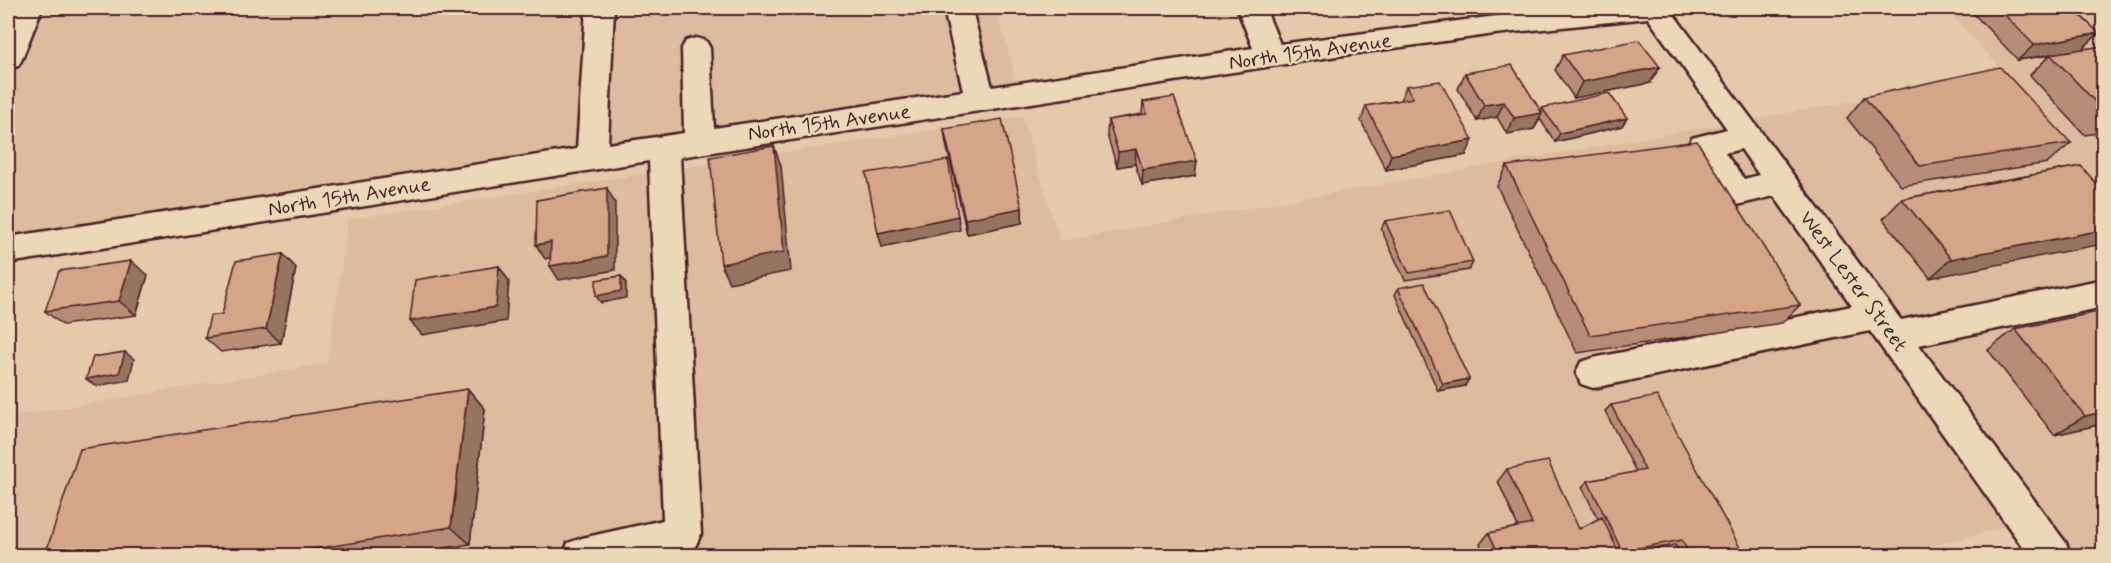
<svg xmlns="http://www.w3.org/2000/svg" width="2111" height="563" viewBox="0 0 2111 563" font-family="Mynerve,sans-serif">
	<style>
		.built { fill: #ddbc9d }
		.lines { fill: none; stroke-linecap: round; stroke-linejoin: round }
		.minor-casing { stroke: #4a1f2b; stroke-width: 5 }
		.minor { fill: #ebd8b6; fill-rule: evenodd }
		.wall { fill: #b78e75; stroke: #4a1f2b; stroke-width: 1.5 }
		.shaded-wall { fill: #95745f; stroke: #4a1f2b; stroke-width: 1.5 }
		.building { fill: #d5a588; stroke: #4a1f2b; stroke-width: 1.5 }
		.labels { text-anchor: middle; stroke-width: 5; stroke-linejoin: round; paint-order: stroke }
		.street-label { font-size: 21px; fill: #4a1f2b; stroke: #ebd8b6 }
	</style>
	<rect width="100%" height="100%" fill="#e5caa9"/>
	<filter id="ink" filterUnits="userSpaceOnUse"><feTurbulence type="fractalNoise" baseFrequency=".0167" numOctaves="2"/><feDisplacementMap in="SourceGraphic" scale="12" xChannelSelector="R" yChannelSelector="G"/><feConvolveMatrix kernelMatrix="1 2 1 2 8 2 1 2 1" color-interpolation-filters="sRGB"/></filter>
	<g filter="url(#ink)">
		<path class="built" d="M8,8H997L1018,88L8,239Z
			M1945,8H2103V555H2052L2027,521L1895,556H8V417L327,363L348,219L1022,116L1060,241L2006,74Z"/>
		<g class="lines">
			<g class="minor-casing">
				<path id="minor" d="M14,8H42L22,59L18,66L8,69V25Z
					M586,8H614L608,144L684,133L682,48L686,41L696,38L706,41L710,48L714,128L963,91L944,10L946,8H970L972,10L992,87L1253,48L1237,8H1265L1280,44L1558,8H1669L1901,320L2104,279V307L1919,345L2066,543L2071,556H2029L1870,331L1593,388L1581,384L1576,373L1581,362L1593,358L1852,306L1774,196L1737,205L1726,202L1688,146L1692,138L1727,129L1648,18L1495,34L1337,56L680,157L701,534L695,547L667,556H563L568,543L582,538L663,520L649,161L8,263V237L577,149ZM1741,149L1759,175L1744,179L1725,153Z"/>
			</g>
			<use href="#minor" class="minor"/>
		</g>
		<path class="wall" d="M1968,8H2072L2099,33L2082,49L2063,52L2103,46V132L2085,135L2030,75L2050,55L2018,60Z
			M1563,55L1650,83L1574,98L1555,70Z
			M1465,73L1541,111L1542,108L1622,126L1555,142L1540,119L1534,129L1507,134L1497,117L1477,121L1458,89Z
			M1406,86L1466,155L1386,170L1361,121L1366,106L1401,100Z
			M1864,97L2071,143L2048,163L1901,186L1847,118Z
			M1143,102L1195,176L1142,185L1135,164L1117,167L1107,135L1108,120L1142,114Z
			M944,129L1022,208V223L967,234L946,144Z
			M1507,166L1800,305L1782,323L1577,353L1497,186Z
			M2081,166L1930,278L1883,219L1902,199Z
			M1385,221L1473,262L1469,270L1405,280L1381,229Z
			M283,254L296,268L281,343L221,352L205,338Z
			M148,275L136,315L63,325L45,311Z
			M1398,288L1465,386L1438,391L1395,295Z
			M2103,311V424L2054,435L1988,350L2015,329Z
			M468,389L485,409L470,544L399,555H45Z
			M1611,405L1744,555H1680L1675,545L1623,555H1485L1480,544L1489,533L1518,527L1498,481L1507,469L1579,529L1598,519L1582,487L1588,481L1636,472L1605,411Z"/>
		<path class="shaded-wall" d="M774,8H803L775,12Z
			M2099,33L2082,49L2018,60L2034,45Z
			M1660,67L1650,83L1574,98L1582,82Z
			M1504,102L1497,117L1477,121L1484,105Z
			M1542,113L1534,129L1507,134L1514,118Z
			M1627,118L1622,126L1555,142L1560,133Z
			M1473,140L1466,155L1386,170L1391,155Z
			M774,146L781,166L791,271L729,283L721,264Z
			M1136,149L1135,164L1117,167L1118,152Z
			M1197,161L1195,176L1142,185L1143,170Z
			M607,188L615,203V270L559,280L550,266Z
			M1022,208V223L967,234L965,219Z
			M958,216L960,230L882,247L878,233Z
			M2103,230V244L1930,278L1951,259Z
			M551,242L560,256L545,259L536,245Z
			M283,254L296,268L281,343L266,329Z
			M131,261L148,275L136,315L119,301Z
			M499,266L509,281L506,321L422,335L410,321Z
			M621,276L626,283V298L601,303L596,296Z
			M125,352L134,359L129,380L96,386L86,379Z
			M1469,379L1465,386L1438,391L1443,384Z
			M468,389L485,409L470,544L451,527Z
			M2103,412V424L2054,435L2085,416Z"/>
		<path class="building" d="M1998,8H2072L2099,33L2034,45Z
			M1639,40L1660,67L1582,82L1563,55Z
			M2103,46V110L2050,54Z
			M1512,65L1542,113L1514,118L1504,102L1484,105L1465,73Z
			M2000,67L2071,143L1920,166L1864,97Z
			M1440,81L1473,140L1391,155L1366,106L1413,98L1406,86Z
			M1609,93L1627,118L1560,133L1542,108Z
			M1174,97L1197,161L1143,170L1136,149L1118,152L1108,120L1147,114L1143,102Z
			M1002,119L1022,208L965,219L944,129Z
			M1697,141L1800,305L1590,335L1507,166Z
			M774,146L784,252L721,264L710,157Z
			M948,160L958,216L878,233L866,173Z
			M2081,166L2103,191V230L1951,259L1902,199Z
			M607,188V256L550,266L551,242L536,245L537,200Z
			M1450,210L1473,262L1409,273L1385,221Z
			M283,254L266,329L205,338L210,316L222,314L236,261Z
			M131,261L119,301L45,311L59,271Z
			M499,266L496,307L410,321L415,280Z
			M621,276V291L596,296V280Z
			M1424,283L1469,379L1443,384L1398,288Z
			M2103,311V412L2085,416L2015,329Z
			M125,352L119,373L86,379L93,357Z
			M468,389L451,527L277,555H45L80,449Z
			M1657,396L1744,555H1690L1682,540L1622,551L1588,481L1645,470L1611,405Z
			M1548,461L1579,529L1602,517L1620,555H1499L1489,533L1532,524L1507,469Z"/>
	</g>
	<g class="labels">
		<g class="street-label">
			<text transform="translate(1310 51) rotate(-8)" y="7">North 15th Avenue</text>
			<text transform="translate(829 122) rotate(-8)" y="7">North 15th Avenue</text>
			<text transform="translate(349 196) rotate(-9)" y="7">North 15th Avenue</text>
			<text transform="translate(1854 281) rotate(54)" y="7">West Lester Street</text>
		</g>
	</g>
	<rect width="2111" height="563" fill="none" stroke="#ebd8b6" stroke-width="30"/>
	<rect x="15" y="15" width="2081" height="533" fill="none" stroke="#4a1f2b" stroke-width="2" filter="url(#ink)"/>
</svg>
